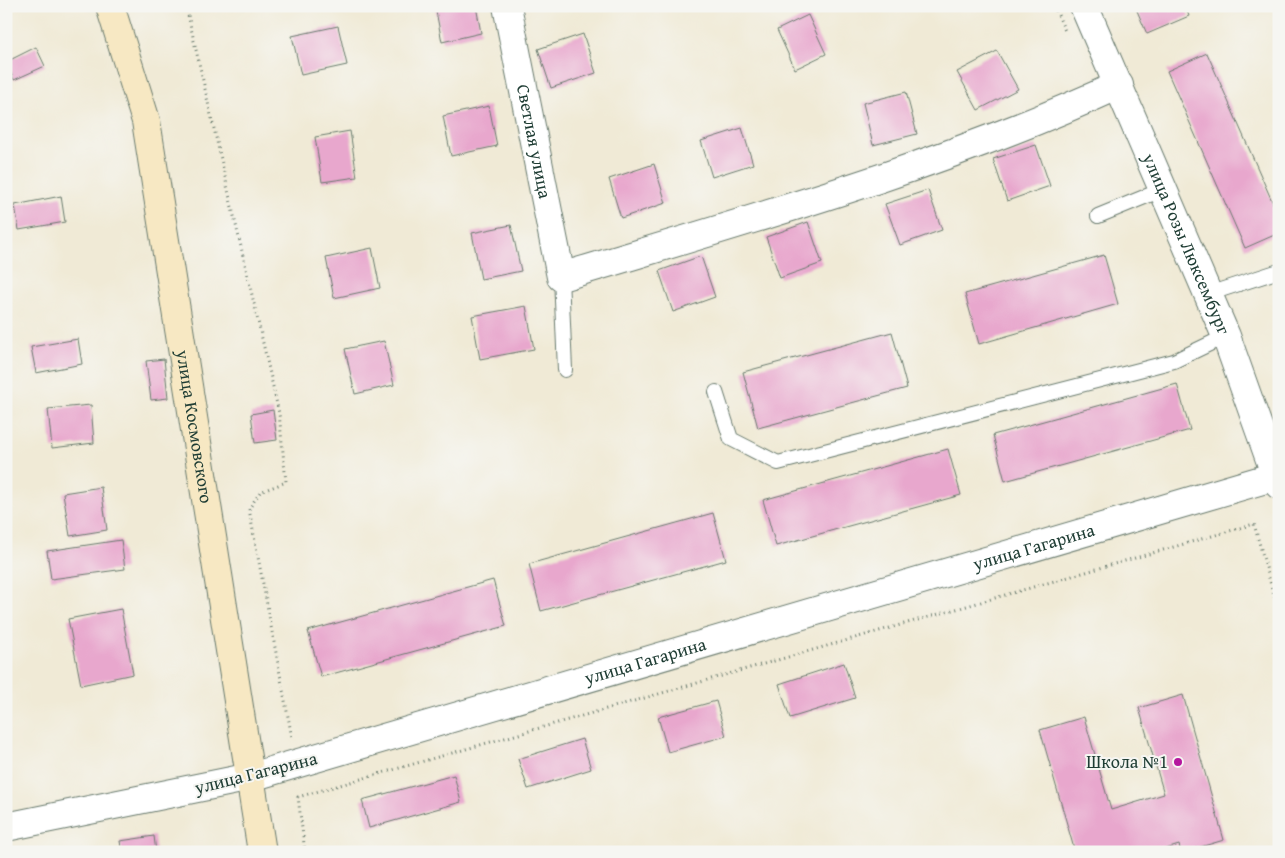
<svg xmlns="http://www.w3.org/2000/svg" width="1285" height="858" viewBox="0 0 1285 858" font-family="'Gentium Book Plus',serif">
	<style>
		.building { fill: #e8a7cd }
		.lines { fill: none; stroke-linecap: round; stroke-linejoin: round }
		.service-casing { stroke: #687a6d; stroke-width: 16 }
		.minor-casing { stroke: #687a6d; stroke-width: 30 }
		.tertiary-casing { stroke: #687a6d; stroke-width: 30 }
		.secondary-casing { stroke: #687a6d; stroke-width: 30 }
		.path { stroke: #687a6d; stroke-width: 3; stroke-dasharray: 1 4; stroke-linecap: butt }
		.service { stroke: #fff; stroke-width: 14 }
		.minor { stroke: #fff; stroke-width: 28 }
		.tertiary { stroke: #fff; stroke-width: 28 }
		.secondary { stroke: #f7e8c3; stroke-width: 28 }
		.poi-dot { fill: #b5179e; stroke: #f6f6f2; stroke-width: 2 }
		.labels { text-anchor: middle; stroke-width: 4; stroke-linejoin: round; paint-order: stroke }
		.street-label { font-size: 18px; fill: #1f3d34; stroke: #f6f6f2 }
		.poi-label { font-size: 18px; fill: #1f3d34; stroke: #f6f6f2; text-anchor: end }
	</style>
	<rect width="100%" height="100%" fill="#f6f6f2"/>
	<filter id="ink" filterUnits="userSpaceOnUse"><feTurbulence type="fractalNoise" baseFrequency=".02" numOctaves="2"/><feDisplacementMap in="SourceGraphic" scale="10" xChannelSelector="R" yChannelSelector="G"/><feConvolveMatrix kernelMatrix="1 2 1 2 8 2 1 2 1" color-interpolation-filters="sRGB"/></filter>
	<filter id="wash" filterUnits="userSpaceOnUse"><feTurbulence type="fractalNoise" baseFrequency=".0096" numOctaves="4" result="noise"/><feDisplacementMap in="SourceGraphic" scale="20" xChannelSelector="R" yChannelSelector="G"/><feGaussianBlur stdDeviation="1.12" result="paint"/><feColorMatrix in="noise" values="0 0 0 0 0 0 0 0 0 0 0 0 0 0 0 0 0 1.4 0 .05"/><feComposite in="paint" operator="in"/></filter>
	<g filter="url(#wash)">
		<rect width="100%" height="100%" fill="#f0ead6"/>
		<g id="blocks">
			<path class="building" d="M435,6H476L481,33L442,42Z
				M1135,6H1185L1189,16L1147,34Z
				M808,15L826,54L795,69L777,30Z
				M338,26L347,65L301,75L292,36Z
				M583,34L596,73L551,88L538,49Z
				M36,47L45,66L14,80L6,62Z
				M997,51L1018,89L978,110L957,72Z
				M1207,53L1279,217V233L1245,248L1167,71Z
				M906,92L917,134L873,145L863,103Z
				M489,106L497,146L451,156L443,116Z
				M742,128L753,164L712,177L701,141Z
				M350,131L357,177L322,182L315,137Z
				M1036,145L1050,186L1007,201L993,159Z
				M654,164L666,203L621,218L609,179Z
				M928,190L942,230L900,245L885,204Z
				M61,196L65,222L19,230L15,205Z
				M808,222L822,263L780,278L766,237Z
				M511,225L521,271L481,279L472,233Z
				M372,248L380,288L334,298L326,258Z
				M1104,255L1118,304L979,344L965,294Z
				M701,256L715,297L673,312L659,271Z
				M526,306L534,349L480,359L472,316Z
				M892,332L907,388L758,428L743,372Z
				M78,339L82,364L36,373L31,347Z
				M384,341L394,385L355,394L345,349Z
				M164,359L168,398L151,400L146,361Z
				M1177,384L1190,430L1005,481L993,435Z
				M91,405L94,443L52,448L48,409Z
				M273,410L277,440L255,443L251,414Z
				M948,449L961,495L776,546L763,500Z
				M101,487L107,530L70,536L63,493Z
				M713,513L726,560L541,611L529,564Z
				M121,540L125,569L51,579L47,551Z
				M493,580L506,626L321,677L308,631Z
				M121,609L133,674L81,685L68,619Z
				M844,663L855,698L790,718L779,684Z
				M1183,695L1224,840L1183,852H1181L1179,845L1156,852H1075L1040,730L1084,717L1111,810L1164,794L1139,708Z
				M716,701L726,736L668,752L658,717Z
				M582,739L591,769L528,789L518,759Z
				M454,775L461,802L369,828L362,800Z
				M154,836L156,852H122L120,841Z"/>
		</g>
	</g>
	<g filter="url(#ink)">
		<use href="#blocks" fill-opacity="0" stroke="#687a6d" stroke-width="1"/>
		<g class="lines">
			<g class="service-casing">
				<path id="service" d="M1098,216L1164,189
					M561,277L565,370
					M1208,294L1279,271
					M716,392L731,439L778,463L1174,361L1226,336"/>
			</g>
			<g class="minor-casing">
				<g id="minor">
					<path id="s1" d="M507,6L561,277C749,220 940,167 1119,85"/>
					<path id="s2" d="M1084,6L1226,336L1279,485"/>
					<path d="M6,827L251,777"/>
				</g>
			</g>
			<g class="tertiary-casing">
				<g id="tertiary">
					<path id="s3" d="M251,777L1279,475"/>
				</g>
			</g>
			<g class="secondary-casing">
				<g id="secondary">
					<path id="s4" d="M110,6L146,121L262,852"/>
				</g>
			</g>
			<path class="path" d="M186,6L279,413L286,482L260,492L249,509L292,738
				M1054,6L1065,31
				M305,852L298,797L1254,524L1279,614"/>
			<use href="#service" class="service"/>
			<use href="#minor" class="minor"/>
			<use href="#tertiary" class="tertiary"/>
			<use href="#secondary" class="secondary"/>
		</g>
	</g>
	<circle class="poi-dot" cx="1178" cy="762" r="5"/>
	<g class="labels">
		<g class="street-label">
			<text dy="6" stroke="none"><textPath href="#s1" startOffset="138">Светлая улица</textPath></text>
			<text dy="6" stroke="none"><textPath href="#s2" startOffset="259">улица Розы Люксембург</textPath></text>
			<text dy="6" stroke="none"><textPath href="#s4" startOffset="430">улица Космовского</textPath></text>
			<text dy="6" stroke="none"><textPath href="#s3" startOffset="816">улица Гагарина</textPath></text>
			<text dy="6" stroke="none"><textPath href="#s3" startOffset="411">улица Гагарина</textPath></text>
			<text transform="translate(256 773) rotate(-14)" y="6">улица Гагарина</text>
		</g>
		<g class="poi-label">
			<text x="1168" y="768">Школа №1</text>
		</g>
	</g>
	<rect width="1285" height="858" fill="none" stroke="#f6f6f2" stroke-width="25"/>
</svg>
